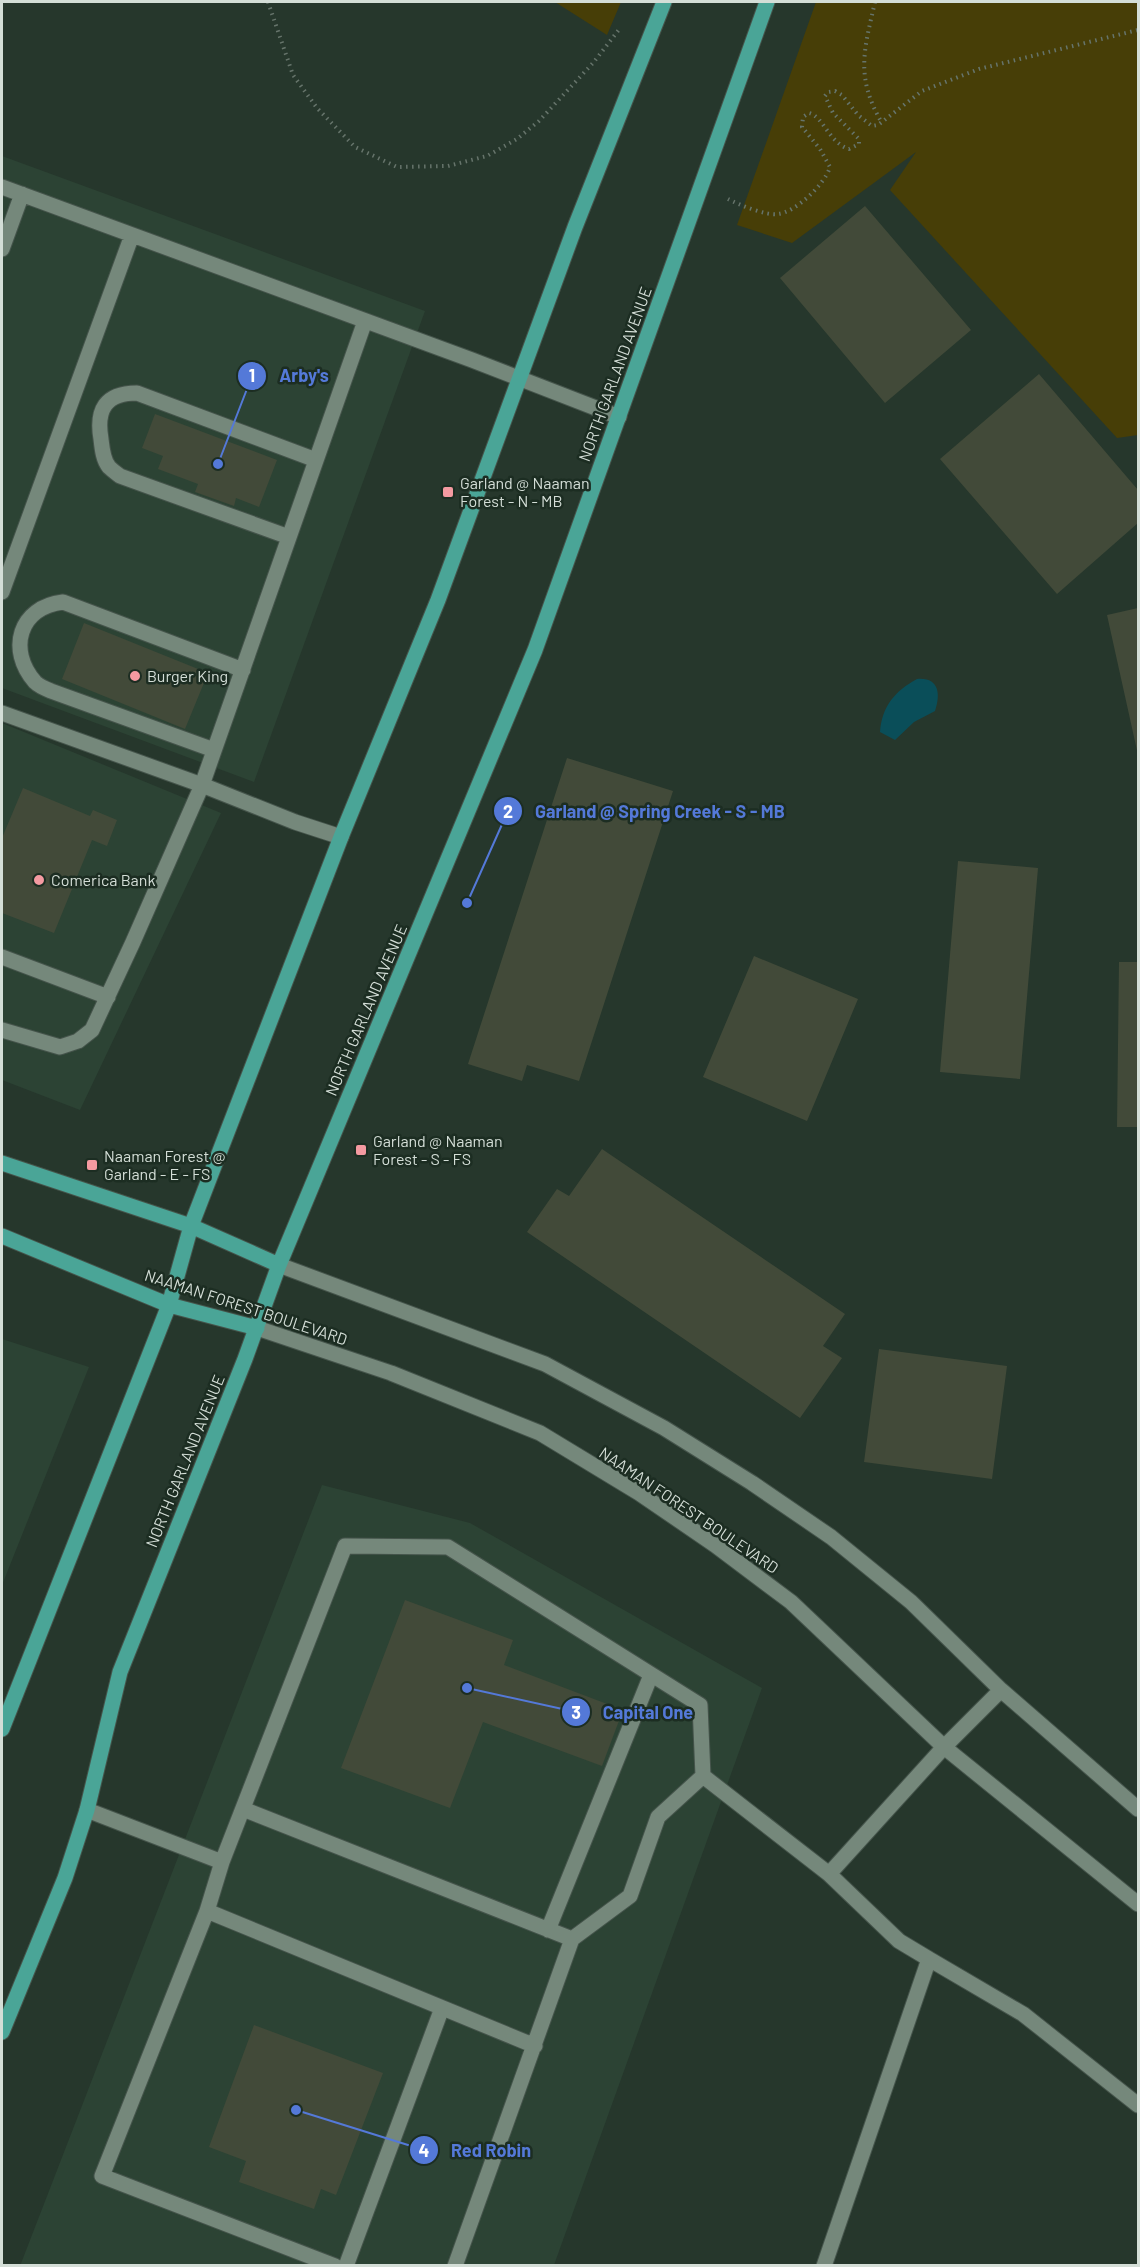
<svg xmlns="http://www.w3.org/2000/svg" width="1140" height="2267" viewBox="0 0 1140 2267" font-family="Barlow,sans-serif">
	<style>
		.built { fill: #2c4334 }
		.green { fill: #473e07 }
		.water { fill: #0a4e59 }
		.building { fill: #424a39 }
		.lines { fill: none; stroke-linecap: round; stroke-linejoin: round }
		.minor-casing { stroke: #45544b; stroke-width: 17 }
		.major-casing { stroke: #45544b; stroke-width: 17 }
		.path { stroke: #66746b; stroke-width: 4; stroke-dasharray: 1.5 4.5; stroke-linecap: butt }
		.minor { stroke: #75887b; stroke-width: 15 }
		.major { stroke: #4aa597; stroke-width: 15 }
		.poi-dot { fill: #f49aa1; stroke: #1c2d22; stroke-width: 2 }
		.labels { text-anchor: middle; stroke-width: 5; stroke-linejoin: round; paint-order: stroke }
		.street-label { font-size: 16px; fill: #d4ded7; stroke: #1c2d22 }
		.poi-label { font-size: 16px; fill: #d4ded7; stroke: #1c2d22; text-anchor: start }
		.leader { fill: none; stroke: #5479d8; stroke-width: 2 }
		.callout-dot { fill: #5479d8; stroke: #1c2d22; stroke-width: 2 }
		.mark-label { font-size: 18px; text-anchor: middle; font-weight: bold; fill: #fff }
		.callout-label { font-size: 18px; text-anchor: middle; font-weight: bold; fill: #5479d8; stroke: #1c2d22; stroke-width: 5; stroke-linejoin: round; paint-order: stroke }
	</style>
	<rect width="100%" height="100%" fill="#26372c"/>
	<path class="built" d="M2,156L425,311L254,782L2,688Z
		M2,723L221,813L80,1110L2,1080Z
		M2,1339L89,1367L2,1585Z
		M322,1485L470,1523L762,1688L554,2265L20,2266Z"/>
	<path class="green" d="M555,2H621L607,35Z
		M816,2H1138V435L1117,438L890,190L916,152L792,243L737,225Z"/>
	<path class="water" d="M917,679C939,677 941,694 935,711L914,722L895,740L880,732C882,706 895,691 917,679Z"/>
	<path class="building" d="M865,206L971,330L885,403L780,278Z
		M1039,374L1138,490V523L1057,594L940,459Z
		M155,414L277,460L259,507L236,498L234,506L195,492L198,484L158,469L163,456L142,448Z
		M1138,608V755L1107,615Z
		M84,623L208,673L185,729L62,679Z
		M567,758L673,791L579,1081L527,1065L522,1081L468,1064Z
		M23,788L90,816L93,810L117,820L107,846L92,840L54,933L2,913V838Z
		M958,861L1038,868L1020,1079L940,1072Z
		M754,956L858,999L807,1121L703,1077Z
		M1119,962H1138V1127H1117Z
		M602,1149L845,1314L823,1346L842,1358L800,1418L527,1232L557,1189L569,1196Z
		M879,1349L1007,1366L992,1479L864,1462Z
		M405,1600L513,1640L504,1665L623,1710L602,1766L483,1722L450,1808L341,1768Z
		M254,2025L383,2073L336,2195L321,2189L314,2209L239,2182L246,2161L209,2147Z"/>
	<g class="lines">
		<g class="minor-casing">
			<path id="minor" d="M2,187L472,360L619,417
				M2,249L22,194
				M289,537L120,476C116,473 112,470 109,467C103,460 102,448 101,439C96,410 105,393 137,393L316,460
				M2,592L132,235
				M2,713L202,785L295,822L341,837
				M214,750L51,691C46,689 39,686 35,682C7,650 19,607 63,602L243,670
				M2,957L108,997
				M2,1030L60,1047L78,1041L92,1030L133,942L202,785L365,321
				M279,1265L545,1364L664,1428L752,1483L831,1537L911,1602L1001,1690L1138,1809
				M257,1328L391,1373L540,1433L639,1493L715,1545L791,1602L944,1747L1138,1904
				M703,1776L829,1874L944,1747L1001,1690
				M243,1809L572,1939
				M87,1810L222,1862L345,1546L448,1547L700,1705L703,1776L658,1817L630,1896L572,1939L455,2266
				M222,1862L207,1911L535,2046
				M829,1874L899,1941L929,1959
				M207,1911L102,2176L335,2266
				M548,1930L651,1675
				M346,2266L442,2008
				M824,2266L929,1959L1023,2014L1138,2105"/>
		</g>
		<g class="major-casing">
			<path id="major" d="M2,1163L191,1226L279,1265
				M2,1236L169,1305L257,1328
				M2,1729L169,1305L191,1226L341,837L438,600L575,227L664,2
				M2,2032L65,1878L87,1810L120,1672L245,1359L279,1265L535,650L767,2"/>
		</g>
		<path class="path" d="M268,2L293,75L317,108L355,147L397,167L448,166L487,156L517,139L539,121L593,63L621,27
			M875,2C864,50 855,77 882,123
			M728,199C739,205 767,216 778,214C796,212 825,184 830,167L820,149L802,127L803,117L809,113C823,116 829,143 849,149L859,144V139L833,113L825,96L828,92L835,91L842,95L858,115L872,126L878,125L922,91L979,69L1138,30"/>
		<use href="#minor" class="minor"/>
		<use href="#major" class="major"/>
	</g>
	<g class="poi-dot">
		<rect x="442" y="486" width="12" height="12" rx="3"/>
		<circle cx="135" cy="676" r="6"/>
		<circle cx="39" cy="880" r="6"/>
		<rect x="355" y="1144" width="12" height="12" rx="3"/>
		<rect x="86" y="1159" width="12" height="12" rx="3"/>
	</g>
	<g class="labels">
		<g class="street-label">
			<text transform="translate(615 374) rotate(-70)" y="6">NORTH GARLAND AVENUE</text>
			<text transform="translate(366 1010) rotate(-67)" y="6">NORTH GARLAND AVENUE</text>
			<text transform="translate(246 1307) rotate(18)" y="6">NAAMAN FOREST BOULEVARD</text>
			<text transform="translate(185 1461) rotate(-68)" y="6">NORTH GARLAND AVENUE</text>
			<text transform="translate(689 1510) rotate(34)" y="6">NAAMAN FOREST BOULEVARD</text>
		</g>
		<g class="poi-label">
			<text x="460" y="489">Garland @ Naaman<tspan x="460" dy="18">Forest - N - MB</tspan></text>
			<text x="147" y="682">Burger King</text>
			<text x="51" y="886">Comerica Bank</text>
			<text x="373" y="1147">Garland @ Naaman<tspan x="373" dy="18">Forest - S - FS</tspan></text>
			<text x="104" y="1162">Naaman Forest @<tspan x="104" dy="18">Garland - E - FS</tspan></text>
		</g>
	</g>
	<path class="leader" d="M218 464L252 376M467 903L508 811M467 1688L576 1712M296 2110L424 2150"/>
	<g class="callout-dot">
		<circle cx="218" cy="464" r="6"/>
		<circle cx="467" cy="903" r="6"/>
		<circle cx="467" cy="1688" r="6"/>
		<circle cx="296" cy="2110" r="6"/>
		<circle cx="252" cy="376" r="15"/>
		<circle cx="508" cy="811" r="15"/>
		<circle cx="576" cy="1712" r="15"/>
		<circle cx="424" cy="2150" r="15"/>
	</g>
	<g class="mark-label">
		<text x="252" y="382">1</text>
		<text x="508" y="818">2</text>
		<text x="576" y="1719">3</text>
		<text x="424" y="2157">4</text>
	</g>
	<g class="callout-label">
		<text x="304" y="382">Arby's</text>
		<text x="660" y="818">Garland @ Spring Creek - S - MB</text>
		<text x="648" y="1719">Capital One</text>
		<text x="491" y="2157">Red Robin</text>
	</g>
	<rect width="1140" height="2267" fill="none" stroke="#d4ded7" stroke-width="6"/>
</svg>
